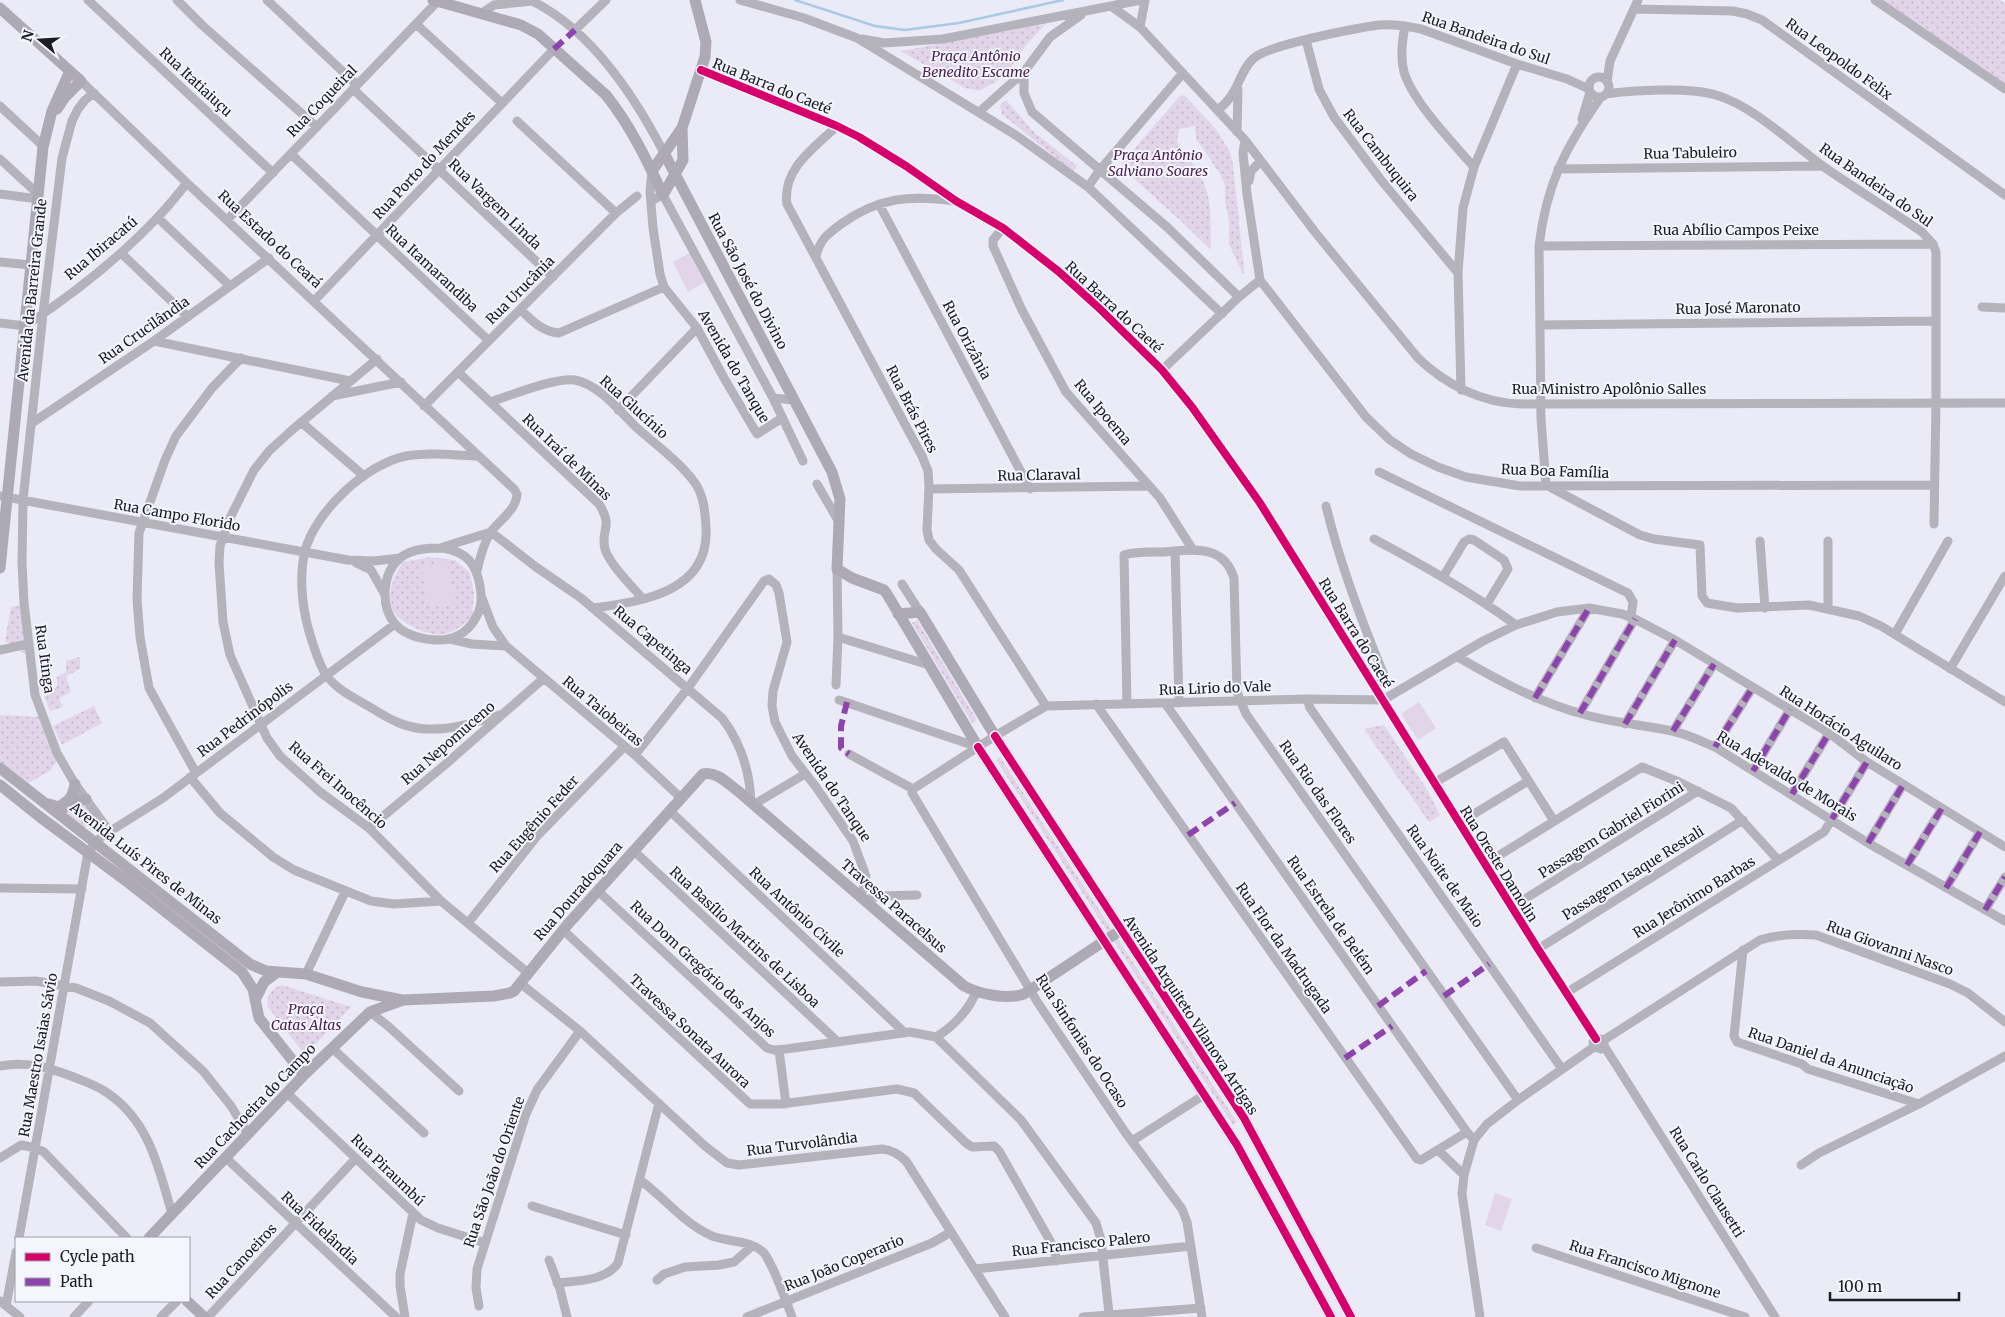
<svg xmlns="http://www.w3.org/2000/svg" width="2005" height="1317" viewBox="0 0 2005 1317" font-family="Merriweather,serif">
	<style>
		.green { fill: url(#green-dots) }
		.pitch { fill: #e2d5e9 }
		.lines { fill: none; stroke-linecap: round; stroke-linejoin: round }
		.stream { stroke: #a9cae4; stroke-width: 2.5 }
		.minor { stroke: #b4b2ba; stroke-width: 9 }
		.major { stroke: #adaab5; stroke-width: 11 }
		.quiet { stroke: #8e44ad; stroke-width: 6; stroke-dasharray: 12 6; stroke-linecap: butt }
		.cycleway-casing { stroke: #f4f5fd; stroke-width: 11 }
		.cycleway { stroke: #d6006c; stroke-width: 8 }
		.labels { text-anchor: middle; stroke-width: 4; stroke-linejoin: round; paint-order: stroke }
		.street-label { font-size: 14px; fill: #1c1d24; stroke: #f4f5fd }
		.park-label { font-size: 14px; font-style: italic; fill: #4c2152; stroke: #f4f5fd }
	</style>
	<defs>
		<pattern id="green-dots" width="8" height="8" patternUnits="userSpaceOnUse" patternTransform="scale(1.25)"><rect width="8" height="8" fill="#e2d5e9"/><path d="M2 2h.1M6 6h.1" fill="none" stroke="#c1b6c8" stroke-width="1.8" stroke-linecap="round"/></pattern>
	</defs>
	<rect width="100%" height="100%" fill="#eaebf6"/>
	<path class="green" d="M1880,0H2000L2005,4V86Z
		M1046,24L1026,45L1005,76L979,91L965,88L901,51Z
		M1182,95L1186,97L1216,129L1230,152L1233,165L1244,270L1243,274L1229,244V220L1225,200V185L1218,170L1215,168L1211,160L1196,139L1195,126L1179,129L1177,141C1185,155 1196,166 1203,181C1213,202 1210,228 1211,250L1182,222L1121,167L1123,162L1180,96Z
		M1006,100L1035,133L1077,166L1073,172L1002,114L1000,105Z
		M431,557L455,560L470,573L474,594L472,617C463,625 455,632 443,634C428,637 395,622 391,606C387,590 395,575 403,562Z
		M22,605L27,655L5,641L11,607Z
		M917,620L977,720L972,723L912,623Z
		M80,657V669L66,676L71,692L59,698L63,707L50,711L43,693L57,687V677L66,672V661Z
		M94,706L102,723L62,745L53,726Z
		M0,715L39,717L57,761L50,771L28,783L0,762Z
		M1384,725L1426,788L1440,815L1429,822L1364,729Z
		M1000,757L1237,1122L1233,1125L996,760Z
		M83,800L94,811C93,821 92,826 81,828L66,817V811Z
		M282,985L351,1007L305,1055L268,1007C266,996 271,988 282,985Z"/>
	<path class="pitch" d="M689,253L705,282L688,292L673,262Z
		M447,561L455,603L429,608L421,566Z
		M1419,702L1436,728L1418,740L1401,714Z
		M1495,1193L1512,1199L1501,1231L1485,1225Z"/>
	<g class="lines">
		<path class="stream" d="M795,0L875,26L905,30L959,23L1063,0"/>
		<path class="minor" d="M88,0L273,173
			M177,0L202,25L317,127
			M267,0L357,85
			M530,0C591,29 634,95 664,153
			M740,0L804,18L857,38L1017,136L1088,187L1222,314
			M1875,0L2005,89
			M1111,6L1140,27L1245,140L1315,232L1418,358C1446,385 1482,403 1521,404L2005,403
			M1634,9L1733,11L1747,14L1762,20L2005,195
			M482,13L494,5L533,1
			M416,24L502,103
			M1405,26C1402,41 1400,57 1404,72C1413,102 1453,143 1474,167
			M1140,27L1145,0
			M575,30L606,0
			M862,39L884,43L943,39L1141,0
			M1306,40L1319,89L1334,117L1381,180L1458,273
			M701,70L837,126L859,137L906,166L956,201L1003,228L1058,271L1098,307L1162,370L1192,407L1260,503L1538,949L1596,1039
			M1024,72V93L1032,112L1167,227L1239,297
			M1589 87a10 10 0 1 1 20 0a10 10 0 1 1-20 0Z
			M81,81L187,183L514,489L517,494C516,511 499,520 490,533C483,545 480,557 477,571
			M1607,82L1610,61L1638,0
			M353,89L553,277
			M94,93L85,100L78,109L72,121L62,158L43,314L23,500L22,563L24,603L35,695L57,753L75,784L109,831
			M1606,94C1633,90 1691,87 1716,95C1754,106 1792,144 1824,167C1856,189 1890,210 1922,232L1933,244L1936,252V402L1934,524
			M1601,97C1566,146 1546,185 1539,246L1541,419L1546,485L1640,535L1654,539L1700,545L1702,596L1707,603L1737,608L1809,605L1859,616L1881,626L2005,702
			M0,106L43,146
			M1218,110C1240,93 1238,72 1254,58C1268,45 1357,28 1379,25C1393,24 1407,26 1421,29L1517,64L1567,79L1589,89
			M979,112L1024,72L1050,37L1081,15
			M1582,119L1590,92
			M517,121L616,213
			M837,126C814,148 782,169 787,204L922,456L928,471L929,486L927,530L929,540L936,549L959,570L1046,706
			M1237,132L1238,89
			M1245,140L1243,153L1247,194L1260,280L1366,417L1390,440L1411,454L1438,467L1466,477L1520,486L1934,485
			M291,154L489,341
			M0,159L38,194
			M1558,169L1823,166
			M652,171L650,191L653,228L660,274L664,287L697,328L724,378L757,434L782,418
			M1249,181L1251,171L1261,161
			M1088,187L1099,171L1183,73
			M0,194L38,199
			M651,201L663,195L773,398L803,461
			M879,204L1030,489
			M158,218L230,286
			M227,220L438,1
			M1003,228L993,240V246L1021,308L1066,392L1160,498L1193,550
			M1539,246L1933,244
			M121,253L188,317
			M816,256C821,238 827,235 841,224C879,197 910,195 955,201
			M0,262L31,265
			M314,301L554,49
			M1982,307L2005,308
			M521,310C532,321 543,332 559,333L664,287
			M0,323L25,326C72,295 118,259 157,218C168,207 177,195 187,183
			M1541,325L1936,321
			M154,341L350,381
			M377,359L292,430L269,451L254,470L230,518L220,546L219,563L223,622L230,655L267,738L280,756L320,792L369,828L441,901L528,973
			M1162,370L1239,297L1260,280
			M458,372L599,504C614,528 600,529 605,549C610,565 632,586 643,599
			M1461,390L1458,273L1463,208L1474,167L1517,64
			M332,396L401,382
			M773,398L793,400
			M490,402C510,396 555,377 575,380C600,385 619,411 637,428C656,445 680,462 695,483C704,496 705,512 706,527C710,592 643,601 594,608
			M424,406L616,213L637,196
			M618,410L697,328
			M301,422L364,476
			M32,423L154,341L269,258
			M478,456C454,455 430,452 406,456C366,464 315,512 305,551C298,580 303,614 312,641C316,653 320,667 327,676C337,690 355,698 370,707C389,719 406,729 429,729C454,730 479,721 503,714
			M1379,472L1628,593L1633,602L1631,617
			M817,484L839,522
			M929,489L1149,486
			M0,496L348,560L374,561L400,558
			M1326,506C1340,564 1361,620 1384,675L1383,681L1374,687
			M491,532L536,567L581,598L722,718C741,743 750,771 751,803
			M1374,539C1423,565 1471,592 1516,625
			M1760,541L1765,608
			M1828,541V608
			M443,547L491,532
			M444,548C468,553 476,564 480,586C482,598 482,608 475,619C472,625 465,632 459,635C442,645 408,639 395,624C380,606 382,573 400,558C412,548 430,548 444,548Z
			M1175,551L1179,703
			M356,563L371,570L384,593
			M1443,577L1464,542L1469,539L1474,540L1504,560L1508,569L1487,604
			M902,584L920,612
			M482,598L493,627L506,646L635,755L681,798
			M1895,634L1948,541
			M838,637L929,665
			M450,639L472,644L506,646
			M0,650L28,644
			M1458,657C1499,681 1540,703 1586,715C1615,723 1644,725 1672,731C1687,734 1701,741 1715,747L1868,843L2005,921
			M1950,669L2005,576
			M836,685L838,637L837,569
			M1535,698L1589,608
			M1307,699L1310,708L1562,1069
			M839,700L978,747
			M1165,703L1467,1132L1474,1140
			M1096,704L1417,1159L1421,1160L1467,1132
			M1127,704L1124,555C1136,551 1150,552 1163,552C1192,550 1223,543 1234,578L1237,692L1246,714L1518,1100
			M1580,713L1635,619
			M1625,724L1675,640
			M1673,731L1714,664
			M1715,747L1753,687
			M849,754L913,789
			M635,755L688,688L764,581L769,579L776,585L779,593L787,642L773,691L772,706L775,722L792,756L816,787L853,841L866,876L861,897
			M1753,771L1790,709
			M196,773L149,688L140,637L137,599L139,533L165,460L176,436L212,388L241,358
			M190,777L220,813L273,857L294,870L371,901L394,904L441,901
			M1434,783L1504,742L1554,821
			M913,789L995,736L1046,706L1307,699L1383,700L1483,641L1516,625L1557,612L1589,608L1622,614L1635,619L1675,640L1829,733L1867,762L2005,847
			M913,789L912,793L1038,1003L1125,1132L1182,1209L1187,1222L1202,1317
			M1792,794L1829,733
			M753,805L805,774
			M670,811L905,1033
			M1459,823L1528,781
			M369,828L447,763L544,678
			M1868,843L1903,785
			M634,851L838,1042
			M1485,864L1642,767L1679,782L1731,808L1778,860
			M1907,865L1942,808
			M0,888L82,889
			M1946,888L1980,832
			M598,891L767,1048L774,1050L786,1049L910,1032L936,1037L1021,1120L1096,1223L1101,1240L1109,1314
			M864,900L879,896L917,895
			M1512,907L1698,791
			M1985,910L2005,877
			M468,923L538,835L624,747
			M563,930L750,1104H781L897,1089L914,1093L966,1143L972,1147L994,1146L999,1151L1053,1246L1057,1261
			M1538,949L1743,820
			M1743,950L1734,1036L1737,1042L1802,1064L1808,1069L1919,1104
			M306,974L345,892
			M0,982L36,981L76,988L109,1001L150,1023L203,1071L231,1106L248,1134
			M520,983L580,1031L705,1146L727,1163L739,1165L882,1149C892,1150 898,1154 906,1161L1005,1317
			M1566,993L1824,832L1867,762
			M370,1012L388,1026L459,1091
			M936,1037C953,1027 969,1010 976,992
			M1604,1040L1760,940C1778,934 1797,934 1816,935L1950,984L1968,993L2005,1022
			M1604,1046L1601,1049L1594,1047L1593,1042L1597,1038L1604,1040V1046L1615,1063L1775,1317
			M332,1048L424,1133
			M779,1050L786,1104
			M0,1066C25,1061 47,1067 71,1076C83,1081 96,1085 106,1092C149,1120 159,1168 172,1214
			M287,1093L421,1220L438,1228L485,1243
			M1132,1141L1204,1095
			M1439,1151L1464,1175
			M0,1158L21,1145L36,1148L44,1152L127,1238
			M226,1158L396,1317
			M1801,1165L1819,1153L1919,1104L2005,1056
			M640,1180C664,1197 682,1222 710,1235C726,1243 751,1239 764,1253C772,1263 787,1303 792,1317
			M532,1206L626,1235
			M19,1238L88,852L101,837L163,798L395,624
			M1536,1248L1745,1317
			M549,1260L560,1289L567,1317
			M975,1269L1191,1246
			M657,1280L664,1274L685,1267L719,1265L734,1262L752,1246
			M557,1283C577,1281 606,1281 618,1263L659,1103
			M0,1301L20,1317
			M6,1306L16,1252
			M479,1306L476,1288L477,1269L526,1114L537,1090L580,1031
			M74,1317L89,1301
			M161,1317L177,1301
			M208,1317L356,1158
			M405,1317L400,1286V1274L413,1213
			M747,1317L932,1243L951,1232
			M1083,1317L1201,1308
			M1480,1317L1462,1194L1464,1175L1474,1140L1487,1124L1518,1100L1594,1047"/>
		<path class="major" d="M433,0L521,25L538,34L606,95C630,125 647,160 663,195
			M0,8L81,81L65,97L57,109
			M664,153L832,472L840,499L837,569L852,578L884,590L887,594L978,747L1237,1145L1331,1317
			M652,171L682,128L705,57L706,42L695,0
			M663,195L683,160L682,128
			M0,568L43,147L52,111L70,71
			M898,614L920,612L995,736L1244,1118L1351,1317
			M0,768L250,964L266,971L306,974L362,992L402,1000
			M0,785L40,817L125,880L242,972L253,989L259,1018L304,1075
			M49,804L58,807C69,801 73,797 75,784
			M65,807L73,802L86,799
			M255,1000L264,982L276,973
			M149,1238L304,1075L370,1012L403,1000L494,996L510,993L514,991L568,924L703,774C717,771 728,784 738,791L964,986C979,994 1007,1000 1024,994L1121,930
			M187,1301L204,1317"/>
		<path class="quiet" d="M554,49L575,30
			M1535,698L1589,608
			M847,702L841,726V748L849,754
			M1580,713L1635,619
			M1625,724L1675,640
			M1673,731L1714,664
			M1715,747L1753,687
			M1753,771L1790,709
			M1792,794L1829,733
			M1832,819L1867,762
			M1188,835L1235,803
			M1868,843L1903,785
			M1907,865L1942,808
			M1946,888L1980,832
			M1985,910L2005,877
			M1444,996L1489,964
			M1378,1006L1426,971
			M1345,1058L1392,1026"/>
		<g class="cycleway-casing">
			<path id="cycleway" d="M701,70L837,126L859,137L906,166L956,201L1003,228L1058,271L1098,307L1162,370L1192,407L1260,503L1538,949L1596,1039
				M995,736L1244,1118L1351,1317
				M978,747L1237,1145L1331,1317"/>
		</g>
		<use href="#cycleway" class="cycleway"/>
	</g>
	<g class="labels">
		<g class="street-label">
			<text transform="translate(1486 38) rotate(19)" y="5">Rua Bandeira do Sul</text>
			<text transform="translate(1839 59) rotate(36)" y="5">Rua Leopoldo Felix</text>
			<text transform="translate(196 82) rotate(43)" y="5">Rua Itatiaiuçu</text>
			<text transform="translate(772 86) rotate(22)" y="5">Rua Barra do Caeté</text>
			<text transform="translate(322 101) rotate(-46)" y="5">Rua Coqueiral</text>
			<text transform="translate(1690 153) rotate(-1)" y="5">Rua Tabuleiro</text>
			<text transform="translate(1381 155) rotate(52)" y="5">Rua Cambuquira</text>
			<text transform="translate(424 165) rotate(-47)" y="5">Rua Porto do Mendes</text>
			<text transform="translate(1876 185) rotate(35)" y="5">Rua Bandeira do Sul</text>
			<text transform="translate(495 204) rotate(44)" y="5">Rua Vargem Linda</text>
			<text x="1736" y="235">Rua Abílio Campos Peixe</text>
			<text transform="translate(270 239) rotate(43)" y="5">Rua Estado do Ceará</text>
			<text transform="translate(101 248) rotate(-40)" y="5">Rua Ibiracatú</text>
			<text transform="translate(432 268) rotate(43)" y="5">Rua Itamarandiba</text>
			<text transform="translate(748 281) rotate(62)" y="5">Rua São José do Divino</text>
			<text transform="translate(32 290) rotate(-84)" y="5">Avenida da Barreira Grande</text>
			<text transform="translate(520 290) rotate(-45)" y="5">Rua Urucânia</text>
			<text transform="translate(1114 307) rotate(43)" y="5">Rua Barra do Caeté</text>
			<text transform="translate(1738 308) rotate(-1)" y="5">Rua José Maronato</text>
			<text transform="translate(144 330) rotate(-35)" y="5">Rua Crucilândia</text>
			<text transform="translate(967 340) rotate(62)" y="5">Rua Orizânia</text>
			<text transform="translate(734 366) rotate(60)" y="5">Avenida do Tanque</text>
			<text x="1609" y="394">Rua Ministro Apolônio Salles</text>
			<text transform="translate(634 407) rotate(42)" y="5">Rua Glucínio</text>
			<text transform="translate(912 409) rotate(63)" y="5">Rua Brás Pires</text>
			<text transform="translate(1103 412) rotate(50)" y="5">Rua Ipoema</text>
			<text transform="translate(567 457) rotate(44)" y="5">Rua Iraí de Minas</text>
			<text transform="translate(1555 471) rotate(2)" y="5">Rua Boa Família</text>
			<text transform="translate(1039 475) rotate(-1)" y="5">Rua Claraval</text>
			<text transform="translate(177 515) rotate(10)" y="5">Rua Campo Florido</text>
			<text transform="translate(1356 633) rotate(58)" y="5">Rua Barra do Caeté</text>
			<text transform="translate(653 640) rotate(40)" y="5">Rua Capetinga</text>
			<text transform="translate(45 659) rotate(82)" y="5">Rua Itinga</text>
			<text transform="translate(1215 688) rotate(-2)" y="5">Rua Lirio do Vale</text>
			<text transform="translate(603 711) rotate(40)" y="5">Rua Taiobeiras</text>
			<text transform="translate(245 719) rotate(-37)" y="5">Rua Pedrinópolis</text>
			<text transform="translate(1841 728) rotate(33)" y="5">Rua Horácio Aguilaro</text>
			<text transform="translate(448 743) rotate(-41)" y="5">Rua Nepomuceno</text>
			<text transform="translate(1787 776) rotate(31)" y="5">Rua Adevaldo de Morais</text>
			<text transform="translate(338 785) rotate(41)" y="5">Rua Frei Inocêncio</text>
			<text transform="translate(832 787) rotate(56)" y="5">Avenida do Tanque</text>
			<text transform="translate(1318 792) rotate(55)" y="5">Rua Rio das Flores</text>
			<text transform="translate(534 824) rotate(-48)" y="5">Rua Eugênio Feder</text>
			<text transform="translate(1611 830) rotate(-32)" y="5">Passagem Gabriel Fiorini</text>
			<text transform="translate(146 863) rotate(38)" y="5">Avenida Luís Pires de Minas</text>
			<text transform="translate(1499 864) rotate(58)" y="5">Rua Oreste Damolin</text>
			<text transform="translate(1633 873) rotate(-32)" y="5">Passagem Isaque Restali</text>
			<text transform="translate(1445 876) rotate(55)" y="5">Rua Noite de Maio</text>
			<text transform="translate(578 891) rotate(-49)" y="5">Rua Douradoquara</text>
			<text transform="translate(1694 897) rotate(-32)" y="5">Rua Jerônimo Barbas</text>
			<text transform="translate(894 906) rotate(41)" y="5">Travessa Paracelsus</text>
			<text transform="translate(797 912) rotate(43)" y="5">Rua Antônio Civile</text>
			<text transform="translate(1331 915) rotate(55)" y="5">Rua Estrela de Belém</text>
			<text transform="translate(745 937) rotate(43)" y="5">Rua Basílio Martins de Lisboa</text>
			<text transform="translate(1284 948) rotate(55)" y="5">Rua Flor da Madrugada</text>
			<text transform="translate(1890 948) rotate(20)" y="5">Rua Giovanni Nasco</text>
			<text transform="translate(703 969) rotate(43)" y="5">Rua Dom Gregório dos Anjos</text>
			<text transform="translate(1191 1015) rotate(57)" y="5">Avenida Arquiteto Vilanova Artigas</text>
			<text transform="translate(690 1031) rotate(43)" y="5">Travessa Sonata Aurora</text>
			<text transform="translate(1082 1041) rotate(57)" y="5">Rua Sinfonias do Ocaso</text>
			<text transform="translate(38 1055) rotate(-80)" y="5">Rua Maestro Isaias Sávio</text>
			<text transform="translate(1831 1060) rotate(19)" y="5">Rua Daniel da Anunciação</text>
			<text transform="translate(255 1106) rotate(-46)" y="5">Rua Cachoeira do Campo</text>
			<text transform="translate(802 1144) rotate(-7)" y="5">Rua Turvolândia</text>
			<text transform="translate(388 1170) rotate(44)" y="5">Rua Piraumbú</text>
			<text transform="translate(494 1172) rotate(-71)" y="5">Rua São João do Oriente</text>
			<text transform="translate(1707 1182) rotate(58)" y="5">Rua Carlo Clausetti</text>
			<text transform="translate(320 1228) rotate(43)" y="5">Rua Fidelândia</text>
			<text transform="translate(1081 1244) rotate(-6)" y="5">Rua Francisco Palero</text>
			<text transform="translate(241 1261) rotate(-47)" y="5">Rua Canoeiros</text>
			<text transform="translate(844 1263) rotate(-22)" y="5">Rua João Coperario</text>
			<text transform="translate(1645 1269) rotate(18)" y="5">Rua Francisco Mignone</text>
		</g>
		<g class="park-label">
			<text x="976" y="61">Praça Antônio<tspan x="976" dy="16">Benedito Escame</tspan></text>
			<text x="1158" y="160">Praça Antônio<tspan x="1158" dy="16">Salviano Soares</tspan></text>
			<text x="306" y="1014">Praça<tspan x="306" dy="16">Catas Altas</tspan></text>
		</g>
	</g>
	<rect x="15" y="1237" width="175" height="65" fill="#f4f5fd" stroke="#9e9fa6"/>
	<rect x="25" y="1253" width="25" height="8" fill="#d6006c" stroke="#9e9fa6"/>
	<text x="60" y="1262" font-size="15" fill="#1c1d24">Cycle path</text>
	<rect x="25" y="1278" width="25" height="8" fill="#8e44ad" stroke="#9e9fa6"/>
	<text x="60" y="1287" font-size="15" fill="#1c1d24">Path</text>
	<g transform="translate(40 40) rotate(288)" stroke="#f4f5fd" stroke-width="4" paint-order="stroke">
	<path d="M0-4L9 19L0 12L-9 19Z" fill="#1c1d24"/>
	<text y="-8" font-size="14" font-weight="bold" text-anchor="middle" fill="#1c1d24">N</text>
	</g>
	<path d="M1830 1292v8h129v-8" fill="none" stroke="#1c1d24" stroke-width="2.5"/>
	<text x="1838" y="1292" font-size="15" fill="#1c1d24" stroke="#f4f5fd" stroke-width="4" paint-order="stroke">100 m</text>
</svg>
